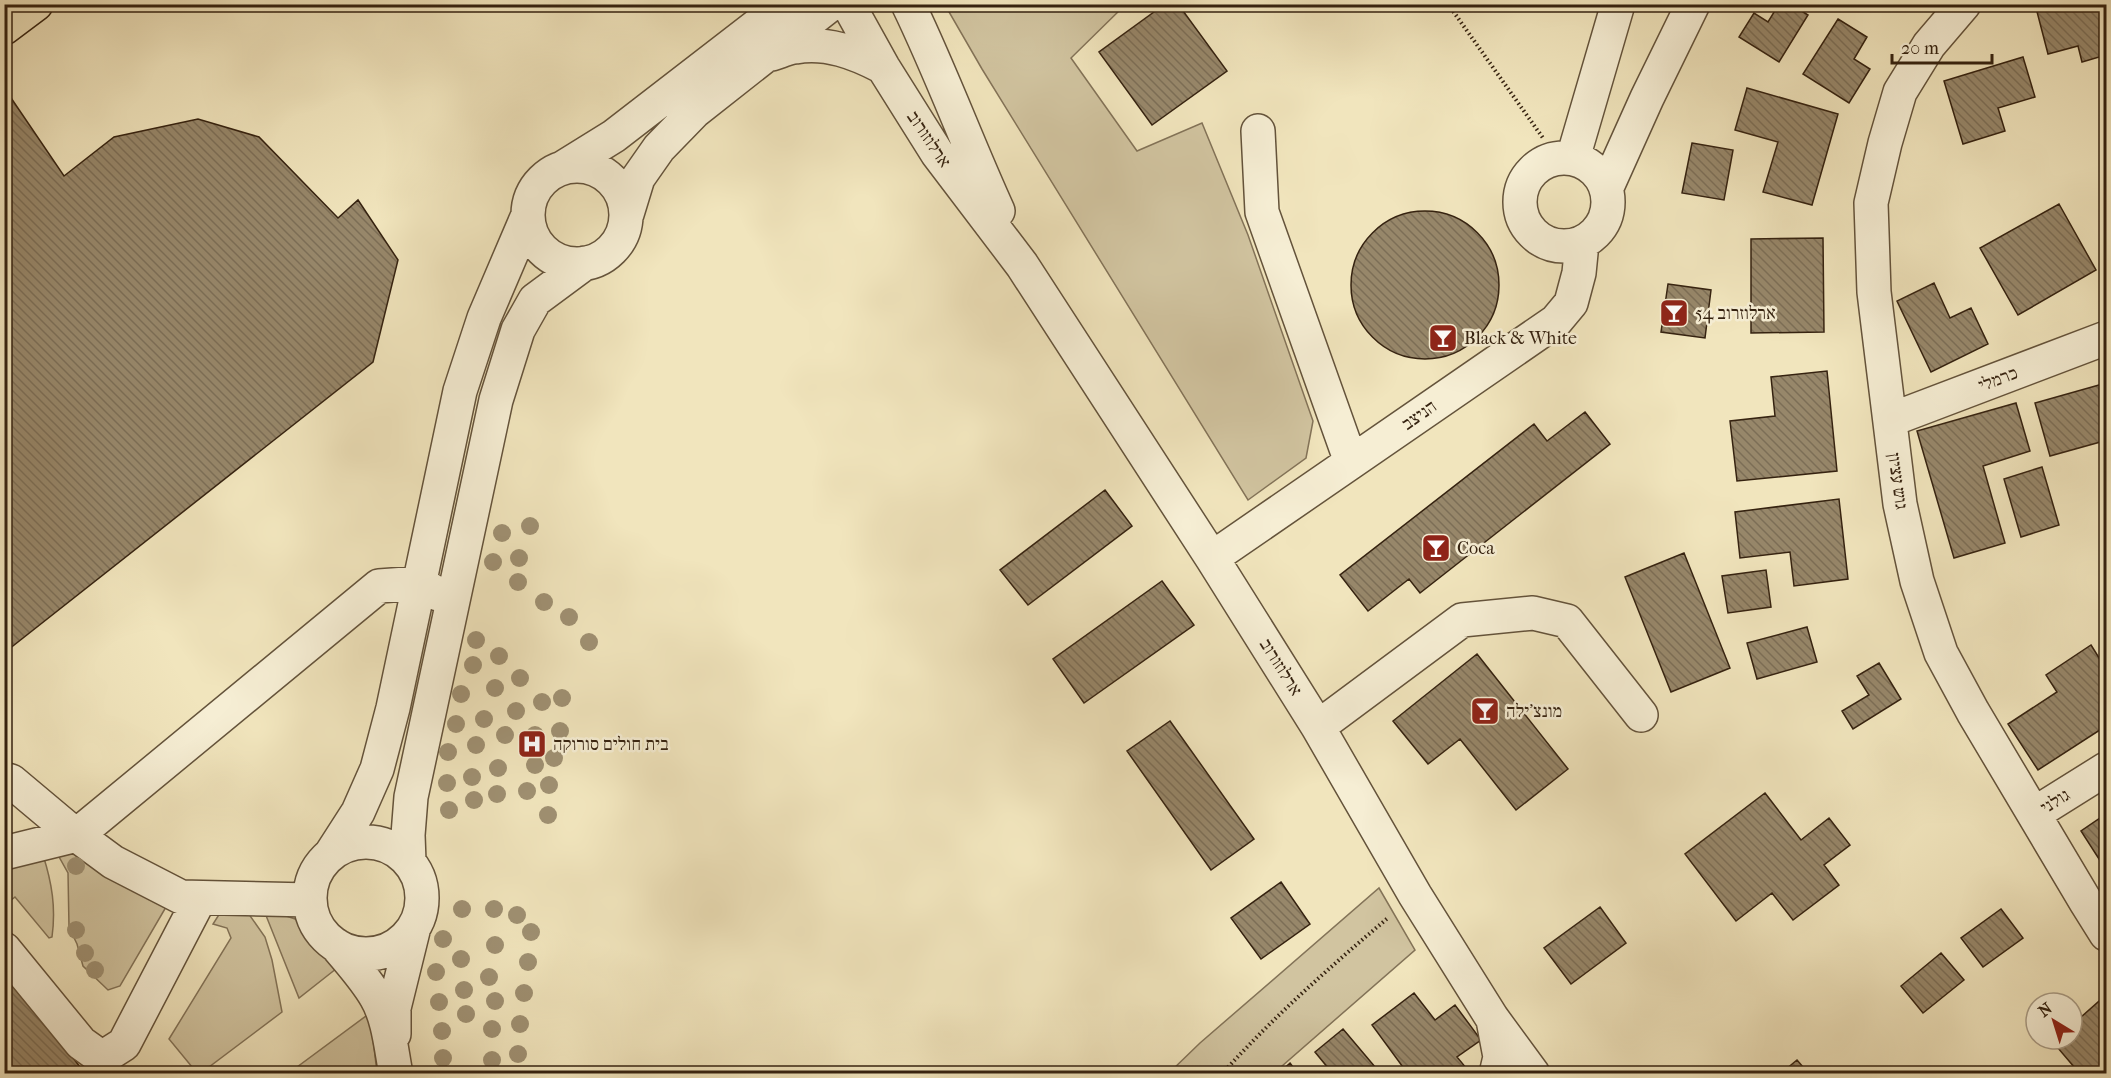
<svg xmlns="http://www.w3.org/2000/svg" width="2111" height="1078" viewBox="0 0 2111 1078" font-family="'IM FELL French Canon','Frank Ruhl Libre',serif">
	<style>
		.green { fill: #d1c4a0; stroke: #837358; stroke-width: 1.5 }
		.building { fill: url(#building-back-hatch); stroke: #352210; stroke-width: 1.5 }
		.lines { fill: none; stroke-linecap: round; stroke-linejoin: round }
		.minor-casing { stroke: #64533b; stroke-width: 36 }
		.major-casing { stroke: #352210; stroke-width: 36 }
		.path { stroke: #352210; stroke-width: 4; stroke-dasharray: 1.5 3; stroke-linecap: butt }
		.minor { stroke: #f6eed4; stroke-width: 33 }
		.major { stroke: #f1e5bd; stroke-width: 33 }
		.tree { fill: #9f9072 }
		.labels { text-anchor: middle; stroke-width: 5; stroke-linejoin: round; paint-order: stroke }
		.street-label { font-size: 18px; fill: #352210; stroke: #f6eed4 }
		.poi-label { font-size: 18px; fill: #352210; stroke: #f6eed4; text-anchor: start }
	</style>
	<defs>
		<pattern id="building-back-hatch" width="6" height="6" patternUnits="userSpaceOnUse" patternTransform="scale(1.5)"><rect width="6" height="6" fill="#97876a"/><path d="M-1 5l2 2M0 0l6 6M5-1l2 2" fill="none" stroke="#7c6e56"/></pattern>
	</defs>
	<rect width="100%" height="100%" fill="#f1e5bd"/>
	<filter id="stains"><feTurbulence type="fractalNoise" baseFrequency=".00333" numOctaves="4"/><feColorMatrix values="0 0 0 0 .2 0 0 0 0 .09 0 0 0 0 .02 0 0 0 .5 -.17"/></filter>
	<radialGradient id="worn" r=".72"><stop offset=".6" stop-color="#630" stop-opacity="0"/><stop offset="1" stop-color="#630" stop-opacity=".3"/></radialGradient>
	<path class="green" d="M945,5H1125L1071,58L1137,151L1202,123L1248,235L1313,421L1306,458L1248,500L982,69Z
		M74,852L173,895L120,986L108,990L83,966L77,944L69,927L68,873L58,855Z
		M43,855C52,883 56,908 52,937L49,938L15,897L10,901L5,894L4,866Z
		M1379,888L1415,950L1274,1073H1169L1200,1043Z
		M266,909L298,920L322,938L346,961L299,998L265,913Z
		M246,910L265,937L272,960L282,1012L201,1073H197L169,1039L231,938L227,928L213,924L220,913Z
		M370,1013L377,1073H289Z"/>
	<path class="building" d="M1165,4H1178L1227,71L1152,125L1099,52Z
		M1779,4H1791L1808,15L1779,62L1739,37L1754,13L1768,22Z
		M2035,4H2100L2106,28V55L2082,62L2078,46L2048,54Z
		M1838,19L1867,37L1854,59L1870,69L1849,103L1803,74Z
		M2023,57L2035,97L1998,108L2005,131L1963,144L1944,81Z
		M1747,88L1838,114L1812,205L1763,192L1778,142L1735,130Z
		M7,92L64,176L114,137L198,119L259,137L338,218L358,200L398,260L373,362L4,653V93Z
		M1692,143L1733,150L1724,200L1682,193Z
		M2106,171V201L2100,173Z
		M2059,204L2096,270L2018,315L1980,248Z
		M1351 285a74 74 0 1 1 148 0a74 74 0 1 1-148 0Z
		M1823,238L1824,332L1751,333V239Z
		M1934,283L1950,318L1971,308L1988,344L1931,372L1897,301Z
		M1668,284L1711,290L1705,338L1661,332Z
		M1827,371L1837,471L1737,481L1730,421L1775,416L1771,377Z
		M2106,383V449L2104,441L2050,456L2035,403Z
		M2016,403L2030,451L1983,466L2005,543L1954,558L1917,431Z
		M1585,412L1610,444L1420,593L1409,579L1368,611L1340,575L1534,424L1547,441Z
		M2042,467L2059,525L2021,537L2004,479Z
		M1105,490L1132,526L1028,605L1000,570Z
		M1839,499L1848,579L1794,586L1790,552L1740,558L1735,512Z
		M1684,553L1730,668L1671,692L1625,577Z
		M1766,570L1771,607L1728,613L1722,576Z
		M1162,581L1194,625L1084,703L1053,659Z
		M1807,627L1817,662L1757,679L1747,643Z
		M2091,645L2106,669V726L2038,770L2008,724L2057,692L2046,675Z
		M1477,654L1568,769L1516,810L1460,739L1428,764L1393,721Z
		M1879,663L1901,699L1853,729L1842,711L1869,695L1857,676Z
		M1170,721L1254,839L1211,870L1127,751Z
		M1765,793L1801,840L1829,818L1850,845L1824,865L1839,885L1793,920L1772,893L1736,921L1685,854Z
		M2106,814V870L2081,831Z
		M1281,882L1310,924L1261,959L1231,918Z
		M1600,907L1626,943L1571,984L1544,948Z
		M2001,909L2023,938L1983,967L1961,938Z
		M1941,953L1964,980L1923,1013L1901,986Z
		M4,970L84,1072L82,1074H4Z
		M1414,993L1435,1020L1455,1005L1481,1040L1457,1057L1467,1069L1460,1074H1408L1372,1025Z
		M2106,995V1074H2080L2052,1041L2055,1039H2072V1025Z
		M1343,1029L1381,1074H1333L1315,1052Z
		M1797,1060L1809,1074H1780Z
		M1290,1063L1298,1074H1278Z"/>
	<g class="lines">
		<g class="minor-casing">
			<path id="minor" d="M848,4L883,67L937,153L1022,265L1212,558L1318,727L1415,895L1492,1018L1533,1074
				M908,4C941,72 967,143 998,211
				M1964,4L1929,45L1900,92L1885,143L1871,203L1874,292L1900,504L1917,581L1941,653L1973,712L2086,902L2106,934
				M772,54C779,52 787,48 795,47C826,41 856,53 883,67
				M1258,131L1262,212L1351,462
				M1520 202a44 44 0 1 1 88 0a44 44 0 1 1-88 0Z
				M1573,158L1618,4
				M528 215a49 49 0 1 1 98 0a49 49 0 1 1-98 0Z
				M564,167L614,136L785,4
				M1607,187L1647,98L1693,4
				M627,214L638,178L659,148L695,111L831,4
				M1890,420L2106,338
				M1212,558L1556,321L1571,303L1579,273L1582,243
				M1318,727L1462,620L1533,613L1567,621L1641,715
				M4,779L11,781L67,828L113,862L181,897L310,900
				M2034,814L2106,769
				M310 898a56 56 0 1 1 112 0a56 56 0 1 1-112 0Z
				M4,853L77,835L379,586L420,583L438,594
				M331,854L358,812L377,769L393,708L460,391L484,318L528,215
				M409,862L408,835L411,797L496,400L518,330L535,300L585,263
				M336,945C350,962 365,978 376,997C389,1019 391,1049 396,1074
				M4,949L81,1043L102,1058L124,1044L200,898
				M1493,1020L1500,1057L1496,1074
				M394,1034V1008L414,927"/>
		</g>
		<g class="major-casing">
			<path id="major" d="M4,28L36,4"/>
		</g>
		<path class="path" d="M1448,4L1543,138
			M1222,1074C1273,1017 1331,966 1389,917"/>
		<use href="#minor" class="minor"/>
		<use href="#major" class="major"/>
	</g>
	<g class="tree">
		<circle cx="530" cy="526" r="9"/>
		<circle cx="502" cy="533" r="9"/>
		<circle cx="519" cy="558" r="9"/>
		<circle cx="493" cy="562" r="9"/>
		<circle cx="518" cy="582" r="9"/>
		<circle cx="544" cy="602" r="9"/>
		<circle cx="569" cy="617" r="9"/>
		<circle cx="476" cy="640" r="9"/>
		<circle cx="589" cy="642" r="9"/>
		<circle cx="499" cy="656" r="9"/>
		<circle cx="473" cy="665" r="9"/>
		<circle cx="520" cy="678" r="9"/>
		<circle cx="495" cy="688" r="9"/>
		<circle cx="461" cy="694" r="9"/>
		<circle cx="562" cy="698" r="9"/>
		<circle cx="542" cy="702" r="9"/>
		<circle cx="516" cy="711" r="9"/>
		<circle cx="484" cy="719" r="9"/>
		<circle cx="456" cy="724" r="9"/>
		<circle cx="560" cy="731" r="9"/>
		<circle cx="505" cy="735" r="9"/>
		<circle cx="535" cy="735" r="9"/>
		<circle cx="476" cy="745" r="9"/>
		<circle cx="448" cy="752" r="9"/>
		<circle cx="554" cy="758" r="9"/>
		<circle cx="535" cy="765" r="9"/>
		<circle cx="498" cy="768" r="9"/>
		<circle cx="472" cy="777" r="9"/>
		<circle cx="447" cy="783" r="9"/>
		<circle cx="549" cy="785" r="9"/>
		<circle cx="527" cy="791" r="9"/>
		<circle cx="497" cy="794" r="9"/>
		<circle cx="474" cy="800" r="9"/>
		<circle cx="449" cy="810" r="9"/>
		<circle cx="548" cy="815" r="9"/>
		<circle cx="76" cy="866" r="9"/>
		<circle cx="462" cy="909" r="9"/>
		<circle cx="494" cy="909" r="9"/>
		<circle cx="517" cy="915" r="9"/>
		<circle cx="76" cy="930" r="9"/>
		<circle cx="531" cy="932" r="9"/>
		<circle cx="443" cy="939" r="9"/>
		<circle cx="495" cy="945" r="9"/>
		<circle cx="85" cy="953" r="9"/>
		<circle cx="461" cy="959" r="9"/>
		<circle cx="528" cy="962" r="9"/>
		<circle cx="95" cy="970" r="9"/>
		<circle cx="436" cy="972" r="9"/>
		<circle cx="489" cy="977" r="9"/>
		<circle cx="464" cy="990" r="9"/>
		<circle cx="524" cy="993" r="9"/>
		<circle cx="495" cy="1001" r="9"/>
		<circle cx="439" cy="1002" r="9"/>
		<circle cx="466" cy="1014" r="9"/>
		<circle cx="520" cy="1024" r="9"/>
		<circle cx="492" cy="1029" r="9"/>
		<circle cx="442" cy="1031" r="9"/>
		<circle cx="518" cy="1054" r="9"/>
		<circle cx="443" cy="1058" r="9"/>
		<circle cx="492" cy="1060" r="9"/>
	</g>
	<defs>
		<g id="bar-square" transform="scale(1.5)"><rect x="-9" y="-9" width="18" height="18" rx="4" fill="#8f2418" stroke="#f6eed4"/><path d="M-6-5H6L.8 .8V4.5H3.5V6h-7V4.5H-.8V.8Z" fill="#fff"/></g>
		<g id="hospital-square" transform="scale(1.5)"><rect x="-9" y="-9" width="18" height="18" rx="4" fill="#8f2418" stroke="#f6eed4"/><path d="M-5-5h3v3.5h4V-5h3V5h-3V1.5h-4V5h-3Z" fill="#fff"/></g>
	</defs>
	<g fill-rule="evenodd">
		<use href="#bar-square" x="1674" y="313"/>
		<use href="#bar-square" x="1443" y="338"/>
		<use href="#bar-square" x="1436" y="548"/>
		<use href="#bar-square" x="1485" y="711"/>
		<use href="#hospital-square" x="532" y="744"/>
	</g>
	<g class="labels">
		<g class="street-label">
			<text transform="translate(929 139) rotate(56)" y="6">ארלוזורוב</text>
			<text transform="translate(1998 379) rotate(-21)" y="6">כרמלי</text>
			<text transform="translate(1419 415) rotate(-35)" y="6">הניצב</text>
			<text transform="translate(1898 481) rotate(82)" y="6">גוש עציון</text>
			<text transform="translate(1281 667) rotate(58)" y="6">ארלוזורוב</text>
			<text transform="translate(2055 801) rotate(-32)" y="6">גולני</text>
		</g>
		<g class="poi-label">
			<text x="1695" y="319">ארלוזרוב 54</text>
			<text x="1464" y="344">Black &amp; White</text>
			<text x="1457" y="554">Coca</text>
			<text x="1506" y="717">מונצ'ילה</text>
			<text x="553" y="750">בית חולים סורוקה</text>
		</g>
	</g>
	<rect width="2111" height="1078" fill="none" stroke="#f1e5bd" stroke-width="24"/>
	<rect x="6" y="6" width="2099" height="1066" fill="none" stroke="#352210" stroke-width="3"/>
	<rect x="12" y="12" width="2087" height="1054" fill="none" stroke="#352210" stroke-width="1.5"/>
	<g transform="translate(2054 1021) rotate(322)"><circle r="28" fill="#f6eed4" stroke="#a99c86" stroke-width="1.5"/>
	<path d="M0-4.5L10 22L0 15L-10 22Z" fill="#8f2418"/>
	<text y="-9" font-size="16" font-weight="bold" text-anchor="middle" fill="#352210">N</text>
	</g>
	<path d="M1892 54v9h100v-9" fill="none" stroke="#352210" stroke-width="3"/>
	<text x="1901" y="54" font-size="18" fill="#352210" stroke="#f6eed4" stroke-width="4.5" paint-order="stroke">20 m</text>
	<rect width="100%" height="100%" filter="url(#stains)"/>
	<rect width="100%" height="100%" fill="url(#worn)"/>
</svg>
